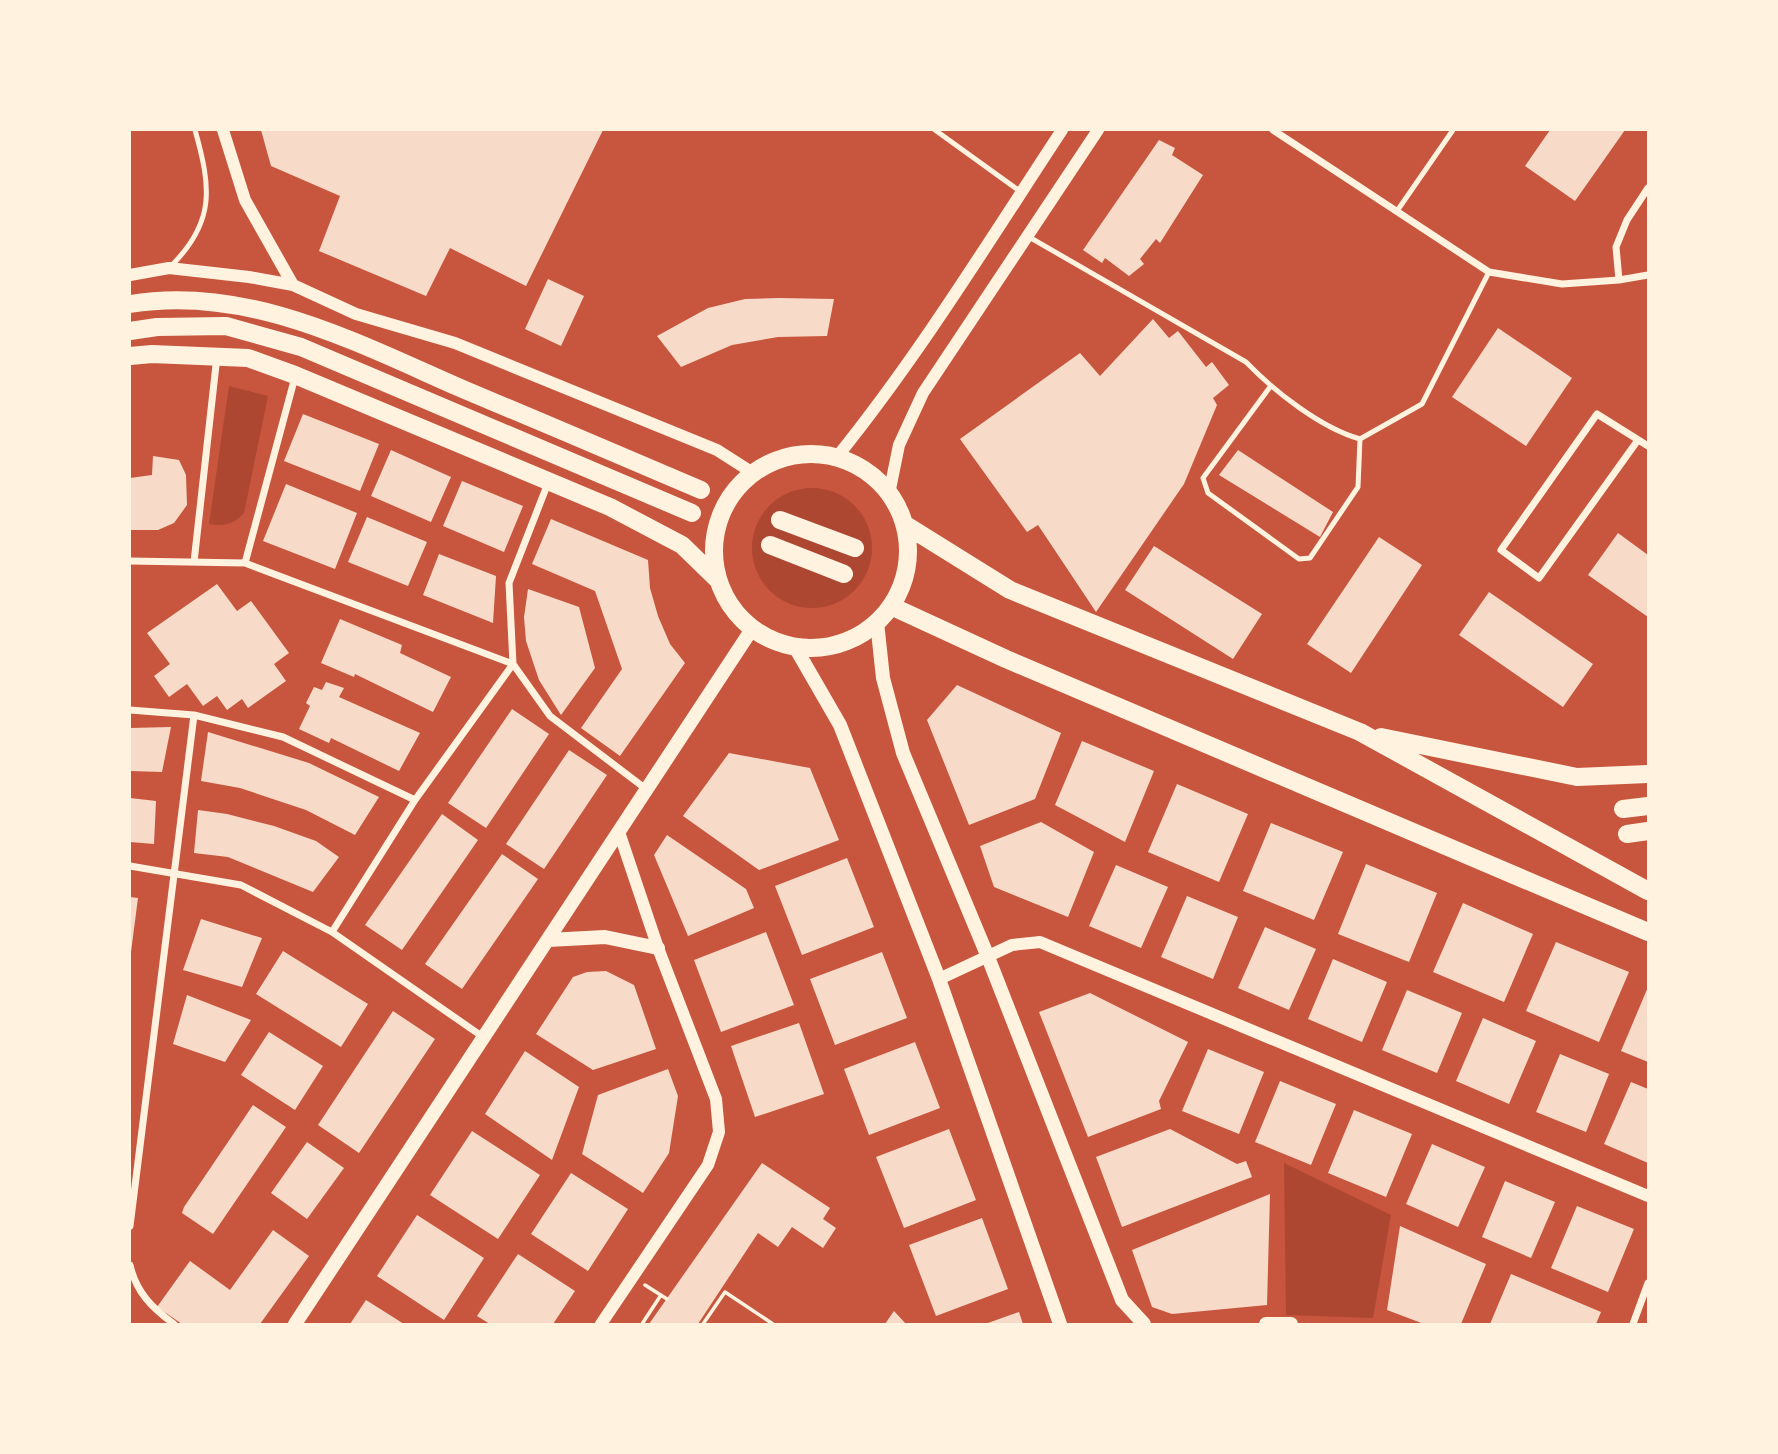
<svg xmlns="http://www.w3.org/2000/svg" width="1778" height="1454" viewBox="0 0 1778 1454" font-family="Spectral,serif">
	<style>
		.green { fill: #ae4732 }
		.building { fill: #f7dbc8 }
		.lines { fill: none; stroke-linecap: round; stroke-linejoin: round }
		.path { stroke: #fff3e0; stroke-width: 3.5 }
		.service { stroke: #fff3e0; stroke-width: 5 }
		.minor { stroke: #fff3e0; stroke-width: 7 }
		.tertiary { stroke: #fff3e0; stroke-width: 12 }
		.secondary { stroke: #fff3e0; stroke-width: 14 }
		.primary { stroke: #fff3e0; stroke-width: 18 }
	</style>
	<rect width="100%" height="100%" fill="#c8553d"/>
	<path class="green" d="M229,386L268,396L244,513C234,524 223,527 209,524Z
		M752 548a60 60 0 1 1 120 0a60 60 0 1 1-120 0Z
		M1284,1163L1391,1215L1373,1318L1286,1315Z"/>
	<path class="building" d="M261,130H603L526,286L450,248L426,296L319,251L340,196L271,166Z
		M1550,130H1625L1575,201L1525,166Z
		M1159,140L1175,148L1172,155L1203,175L1160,243L1156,239L1140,259L1144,264L1129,276L1105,258L1102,263L1083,250Z
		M548,279L584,296L561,346L525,329Z
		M779,298L834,299L827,336L778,337L732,345L681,367L657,336L708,308L745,299Z
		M1153,319L1169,338L1178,331L1206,367L1212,362L1229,385L1213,398L1217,405L1184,484L1096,612L1038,525L1027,532L960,439L1080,353L1100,376Z
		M1498,328L1572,378L1526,446L1452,397Z
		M303,414L379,444L360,491L284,461Z
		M391,450L451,477L431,522L371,496Z
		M1238,450L1333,512L1320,537L1219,475Z
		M153,456L179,460L186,475L187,505L174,523L158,530H130V478L152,475Z
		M462,481L523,506L504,552L443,526Z
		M286,484L357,513L335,569L263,541Z
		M367,517L427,542L408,586L348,562Z
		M551,519L648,560L650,588L658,616L670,644L685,663L620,756L581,728L622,669L595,591L532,564Z
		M1618,533L1648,555V617L1588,575Z
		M1379,537L1422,565L1351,673L1307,644Z
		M1154,546L1262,614L1233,659L1125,590Z
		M439,554L496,576L493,623L423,595Z
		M217,584L237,611L251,601L289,653L274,664L286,681L248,708L242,699L227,710L217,696L203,706L187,684L169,697L154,676L170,664L147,633Z
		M528,589L579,607L595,668L561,715L539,680L526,641L524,617Z
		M1489,592L1593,664L1563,707L1459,635Z
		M340,619L402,645L400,653L451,677L433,712L355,674L354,677L321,663Z
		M326,682L344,688L339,697L420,733L399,771L331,738L329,743L299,729L310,706L306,703L314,687L322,690Z
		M957,685L1061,733L1035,799L969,825L927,720Z
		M512,709L549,734L486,828L448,803Z
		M171,727L162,772L130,771V728Z
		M208,732L309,763L379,797L355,835L306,810L240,788L201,781Z
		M1082,741L1154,771L1125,842L1055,805Z
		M569,750L607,775L544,869L506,844Z
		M729,753L810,768L839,840L759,870L683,816Z
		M1177,784L1248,814L1219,882L1148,852Z
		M130,798L156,801L154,844L130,842Z
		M198,810L227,814L274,826L316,841L339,857L313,892L228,857L194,853Z
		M442,814L478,840L402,950L365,925Z
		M1041,822L1094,852L1068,917L994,887L980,846Z
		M1271,823L1343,852L1314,920L1243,891Z
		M667,835L746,889L754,908L688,936L654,855Z
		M502,854L538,879L462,989L425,964Z
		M847,858L874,927L802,955L775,886Z
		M1366,864L1437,893L1409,962L1338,934Z
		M1116,865L1168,887L1141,948L1089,926Z
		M1187,896L1238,917L1213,979L1161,957Z
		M130,897L138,898L131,952H130Z
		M1463,903L1533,934L1504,1002L1433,972Z
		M201,919L262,938L242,987L183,970Z
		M1265,927L1316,949L1289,1010L1238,988Z
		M766,932L794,1005L721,1032L694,960Z
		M1556,942L1629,972L1599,1042L1526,1011Z
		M283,951L368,1004L341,1047L256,994Z
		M882,952L907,1018L835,1045L810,979Z
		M1333,959L1387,982L1362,1042L1308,1019Z
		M606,971L634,985L656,1049L593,1070L536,1034L573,977L587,972Z
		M1648,987V1062L1621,1051Z
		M1407,990L1462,1013L1437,1073L1382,1050Z
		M1090,993L1188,1042L1159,1101L1161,1109L1088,1137L1039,1012Z
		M187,995L251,1020L225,1062L173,1044Z
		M393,1011L435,1039L359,1153L318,1125Z
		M1483,1018L1536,1041L1509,1104L1456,1081Z
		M799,1023L824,1094L755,1117L731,1046Z
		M269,1032L323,1066L295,1110L241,1075Z
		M915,1042L940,1108L869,1135L844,1069Z
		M1208,1049L1264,1072L1239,1134L1182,1111Z
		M525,1051L579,1087L552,1160L485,1114Z
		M1560,1054L1609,1074L1586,1132L1536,1112Z
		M668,1069L678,1096L669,1153L643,1193L582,1154L598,1095Z
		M1280,1081L1336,1104L1311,1165L1255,1142Z
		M1631,1082L1648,1089V1163L1604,1144Z
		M253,1105L286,1127L213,1234L182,1213L184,1207Z
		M1354,1110L1412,1134L1386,1197L1328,1173Z
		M949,1129L976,1200L904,1228L876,1157Z
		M1170,1129L1237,1164L1246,1161L1252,1177L1122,1227L1096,1157Z
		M472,1131L540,1175L498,1239L430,1195Z
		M307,1142L344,1168L307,1219L271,1193Z
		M1432,1144L1485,1167L1458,1227L1406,1204Z
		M762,1163L830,1208L823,1219L836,1228L823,1248L792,1227L778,1247L758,1233L698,1324H649Z
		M571,1173L628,1209L588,1271L531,1234Z
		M1505,1181L1555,1202L1531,1258L1482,1237Z
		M1270,1194L1267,1305L1172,1314L1152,1307L1132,1250Z
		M1577,1206L1634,1229L1608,1292L1551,1268Z
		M417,1215L484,1258L444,1320L377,1276Z
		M982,1218L1008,1289L936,1316L909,1245Z
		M1400,1226L1486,1264L1461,1324H1424L1387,1310Z
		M273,1230L309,1256L260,1324H182L157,1307L190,1261L230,1290Z
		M518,1254L575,1291L553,1324H490L477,1316Z
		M1511,1274L1601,1312L1596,1324H1490Z
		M366,1300L404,1324H350Z
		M894,1311L906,1324H885Z
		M1019,1312L1023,1324H985Z"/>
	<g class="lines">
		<path class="path" d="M645,1285L667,1299
			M642,1324L661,1295
			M703,1324L725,1292L773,1324"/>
		<path class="service" d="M935,130L1021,192
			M1397,211L1453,130
			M1029,237L1246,362C1275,392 1321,428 1360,439L1422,404L1489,272
			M170,267C216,222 211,187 195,130
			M1270,387L1203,478L1208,493L1299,559L1310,558L1358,487L1360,439"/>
		<path class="minor" d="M1273,130L1489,272L1562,284L1619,280L1648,275
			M1619,280L1616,247L1627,220L1648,188
			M1638,440L1539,578L1501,550L1597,414L1648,446
			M548,483L509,583L513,664L550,716L646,789
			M130,561L245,563L513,664L415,800L332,932
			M194,562L217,356
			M245,563L295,377
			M130,710L194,715L283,737L415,800
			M130,866L241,885L332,932L483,1037
			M130,1226L194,715
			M130,1265C136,1292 152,1308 174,1324
			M1633,1324L1648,1283"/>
		<path class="tertiary" d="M223,130L245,200L293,285
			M130,275L169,268L249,277L293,285L356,314L455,343L717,450L753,473
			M836,458C920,354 989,241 1062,130
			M889,494L899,445L923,393L1098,130
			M939,979L1012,945L1040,942L1648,1196
			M601,1324L708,1165L719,1132L716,1099L658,948L619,832"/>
		<path class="secondary" d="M877,622L883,678L903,753L988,957L1122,1300L1144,1324
			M795,647L840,725L939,979L1060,1324
			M548,940L605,937L658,948
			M295,1324L752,629
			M1266,1324H1291"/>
		<path class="primary" d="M130,304C248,284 359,344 465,390C544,423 622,456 701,490
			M130,331L157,327L226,326L301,347L692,513
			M130,356L152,354L248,358L295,375L610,507L682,545L718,580
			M714 551a97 97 0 1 1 194 0a97 97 0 1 1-194 0Z
			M780,520L855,548
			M904,524L1010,590L1360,732L1648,891
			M770,545L844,574
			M891,606L1006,659L1648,932
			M1381,737L1577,777L1648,774
			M1623,809L1648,806
			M1627,834L1648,831"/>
	</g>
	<rect width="1778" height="1454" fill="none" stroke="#fff3e0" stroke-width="262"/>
</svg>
